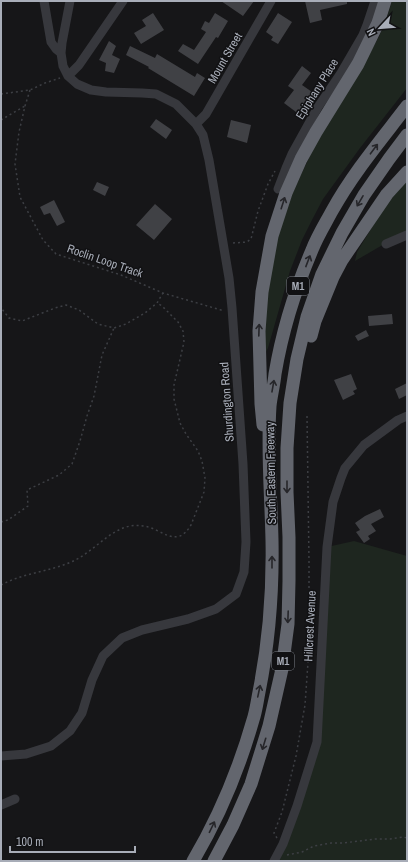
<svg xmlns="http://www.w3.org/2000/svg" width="408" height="862" viewBox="0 0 408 862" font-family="'Archivo Narrow',sans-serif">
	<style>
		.green { fill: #1e261f }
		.building { fill: #404145 }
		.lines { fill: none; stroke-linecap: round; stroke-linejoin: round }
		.path { stroke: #3d3f44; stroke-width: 1.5; stroke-dasharray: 2 3; stroke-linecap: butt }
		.minor { stroke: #37383d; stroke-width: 9 }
		.highway { stroke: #63666e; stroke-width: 13 }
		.oneway { stroke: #26262a }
		.labels { text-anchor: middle; stroke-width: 3; stroke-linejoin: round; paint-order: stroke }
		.shield { fill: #111113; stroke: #7b7e86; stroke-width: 1 }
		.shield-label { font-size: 11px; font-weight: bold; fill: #a8adb8 }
		.street-label { font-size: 12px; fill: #a8adb8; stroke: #111113 }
	</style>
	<rect width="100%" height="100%" fill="#161618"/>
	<path class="green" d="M392,1H407V88L360,148L323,199L313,218L302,240L290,271L268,348L264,356L266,304L272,254L292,194L317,141L379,37L388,14Z
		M407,180V232L386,243L355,261L357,252L385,206Z
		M354,541L407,556V861H274L317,742L327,547Z"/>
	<path class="building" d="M221,1H254L243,16Z
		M305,1H347V4L320,10L322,20L310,23Z
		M153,13L164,30L141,44L134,33L146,26L142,20Z
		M215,13L228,21L218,38L216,37L198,64L178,51L183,44L194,50L206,32L201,29L205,21L209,23Z
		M278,13L292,22L278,44L271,40L273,37L266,32Z
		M109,41L116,46L112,55L120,59L114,73L105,71L106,63L99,60Z
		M130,46L155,58L157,54L195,77L197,73L205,78L194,96L148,68L149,67L126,55Z
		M302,66L311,73L302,85L315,94L300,115L284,103L294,90L288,86Z
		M156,119L172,130L166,139L150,127Z
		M231,120L251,125L247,143L227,137Z
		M97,182L109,187L105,196L93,190Z
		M54,200L65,222L57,226L50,213L44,215L40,207Z
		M155,204L172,219L154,240L136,225Z
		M392,314L393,324L369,326L368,316Z
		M366,330L369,336L358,341L355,336Z
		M351,374L357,389L353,391L355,394L343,400L334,380Z
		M407,383V395L399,399L395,389Z
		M380,509L384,517L371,524L376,531L368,536L370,539L364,543L356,532L360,530L355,523L365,516Z"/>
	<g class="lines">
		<path class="path" d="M30,90L25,106L19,132L15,164L20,197L43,240L56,254L121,275L163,293L221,310L224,309
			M1,94L30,90L45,83L60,78
			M1,120L25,106
			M233,243L247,242L251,239L258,211L268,184L275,171
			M1,305L2,309L9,318L22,321L55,308L66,305L79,310L98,324L114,328L126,324L145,313L157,303L163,293
			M1,522L8,520L28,506L27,490L59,475L72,464L80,441L87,416L94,396L102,355L114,328
			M1,585C23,573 48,572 71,562C96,552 114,521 143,526C162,528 176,550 191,525L204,492L205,478L202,461L198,451L186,434L180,423L174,399V385L184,342L183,331L178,322L162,306L157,303
			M277,838L274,833L282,812L296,756L305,705L309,648V562L307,415
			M287,855L302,852L314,846L331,843H343L375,839H390L403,837L407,838"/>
		<path class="minor" d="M44,1L51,42L56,49L61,53
			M68,76L79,65L123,1
			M196,124L206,114L271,1
			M278,189L286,168L292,154L318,107L341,73L363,35L367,25L375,1
			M386,244L407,235
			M1,756L26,754L51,746L70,731L82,713L92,680L103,656L122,638L142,630L188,619L216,609L236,594L244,572L246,542L243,464L232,308L229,278L209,160L203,135L196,124L176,104L156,94L142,93L106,92L91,90L77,84L68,76L63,66L61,53L62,43L70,1
			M1,805L15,799
			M274,861L283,844L297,806L317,742L327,547L333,502L341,478L345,468L364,445L398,420L407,416"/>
		<path class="highway" d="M311,336L315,321L333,277L342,260L387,194L407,172
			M263,425L261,404L259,331L262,292L272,236L286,193L301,159L316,132L358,64L378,23L385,1
			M193,861C219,817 239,769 253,720C256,711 257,702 259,692C269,642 273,591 272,540C271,495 267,451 270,406C271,396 274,385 275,374C282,332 295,290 312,250C317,237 325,224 332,211C353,173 381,140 407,106
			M214,861L233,825L251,784L269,726L282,669L288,624L289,581V537L287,492V448L290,403L297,359L307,317L322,274L342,233L364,195L389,159L407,135"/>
	</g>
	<defs><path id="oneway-shaft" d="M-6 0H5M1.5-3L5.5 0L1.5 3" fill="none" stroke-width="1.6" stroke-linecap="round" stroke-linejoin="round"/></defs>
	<g class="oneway">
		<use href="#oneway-shaft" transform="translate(374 149) rotate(-53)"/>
		<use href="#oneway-shaft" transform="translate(360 201) rotate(120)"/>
		<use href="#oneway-shaft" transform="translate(283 203) rotate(-72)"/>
		<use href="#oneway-shaft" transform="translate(308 261) rotate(-69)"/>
		<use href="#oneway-shaft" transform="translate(259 330) rotate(-88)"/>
		<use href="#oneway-shaft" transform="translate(273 386) rotate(-80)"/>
		<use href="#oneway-shaft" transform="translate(287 487) rotate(90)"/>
		<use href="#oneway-shaft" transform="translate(272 562) rotate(-90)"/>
		<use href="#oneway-shaft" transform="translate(288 617) rotate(92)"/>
		<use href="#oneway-shaft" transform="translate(259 691) rotate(-78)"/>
		<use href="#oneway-shaft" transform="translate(264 744) rotate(107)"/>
		<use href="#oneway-shaft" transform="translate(212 827) rotate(-64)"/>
	</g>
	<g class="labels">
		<g class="shield">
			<rect x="287" y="277" width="22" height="18" rx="3"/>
			<rect x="272" y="652" width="22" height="18" rx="3"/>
		</g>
		<g class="shield-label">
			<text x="298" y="290">M1</text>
			<text x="283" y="665">M1</text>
		</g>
		<g class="street-label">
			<text transform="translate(225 58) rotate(-60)" y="4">Mount Street</text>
			<text transform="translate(317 89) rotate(-58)" y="4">Epiphany Place</text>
			<text transform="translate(105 261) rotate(19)" y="4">Roclin Loop Track</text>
			<text transform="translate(227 402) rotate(-94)" y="4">Shurdington Road</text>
			<text transform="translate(271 473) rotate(-91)" y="4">South Eastern Freeway</text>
			<text transform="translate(310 626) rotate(-87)" y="4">Hillcrest Avenue</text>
		</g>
	</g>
	<rect width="408" height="862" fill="none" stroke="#a8adb8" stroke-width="4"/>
	<g transform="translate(380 28) rotate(244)" stroke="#111113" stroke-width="3" paint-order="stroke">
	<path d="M0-3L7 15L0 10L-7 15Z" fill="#a8adb8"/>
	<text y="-6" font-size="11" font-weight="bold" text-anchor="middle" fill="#a8adb8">N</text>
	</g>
	<path d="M10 846v6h125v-6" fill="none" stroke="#a8adb8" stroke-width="2"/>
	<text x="16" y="846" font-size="12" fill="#a8adb8" stroke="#111113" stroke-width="3" paint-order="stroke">100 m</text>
</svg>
